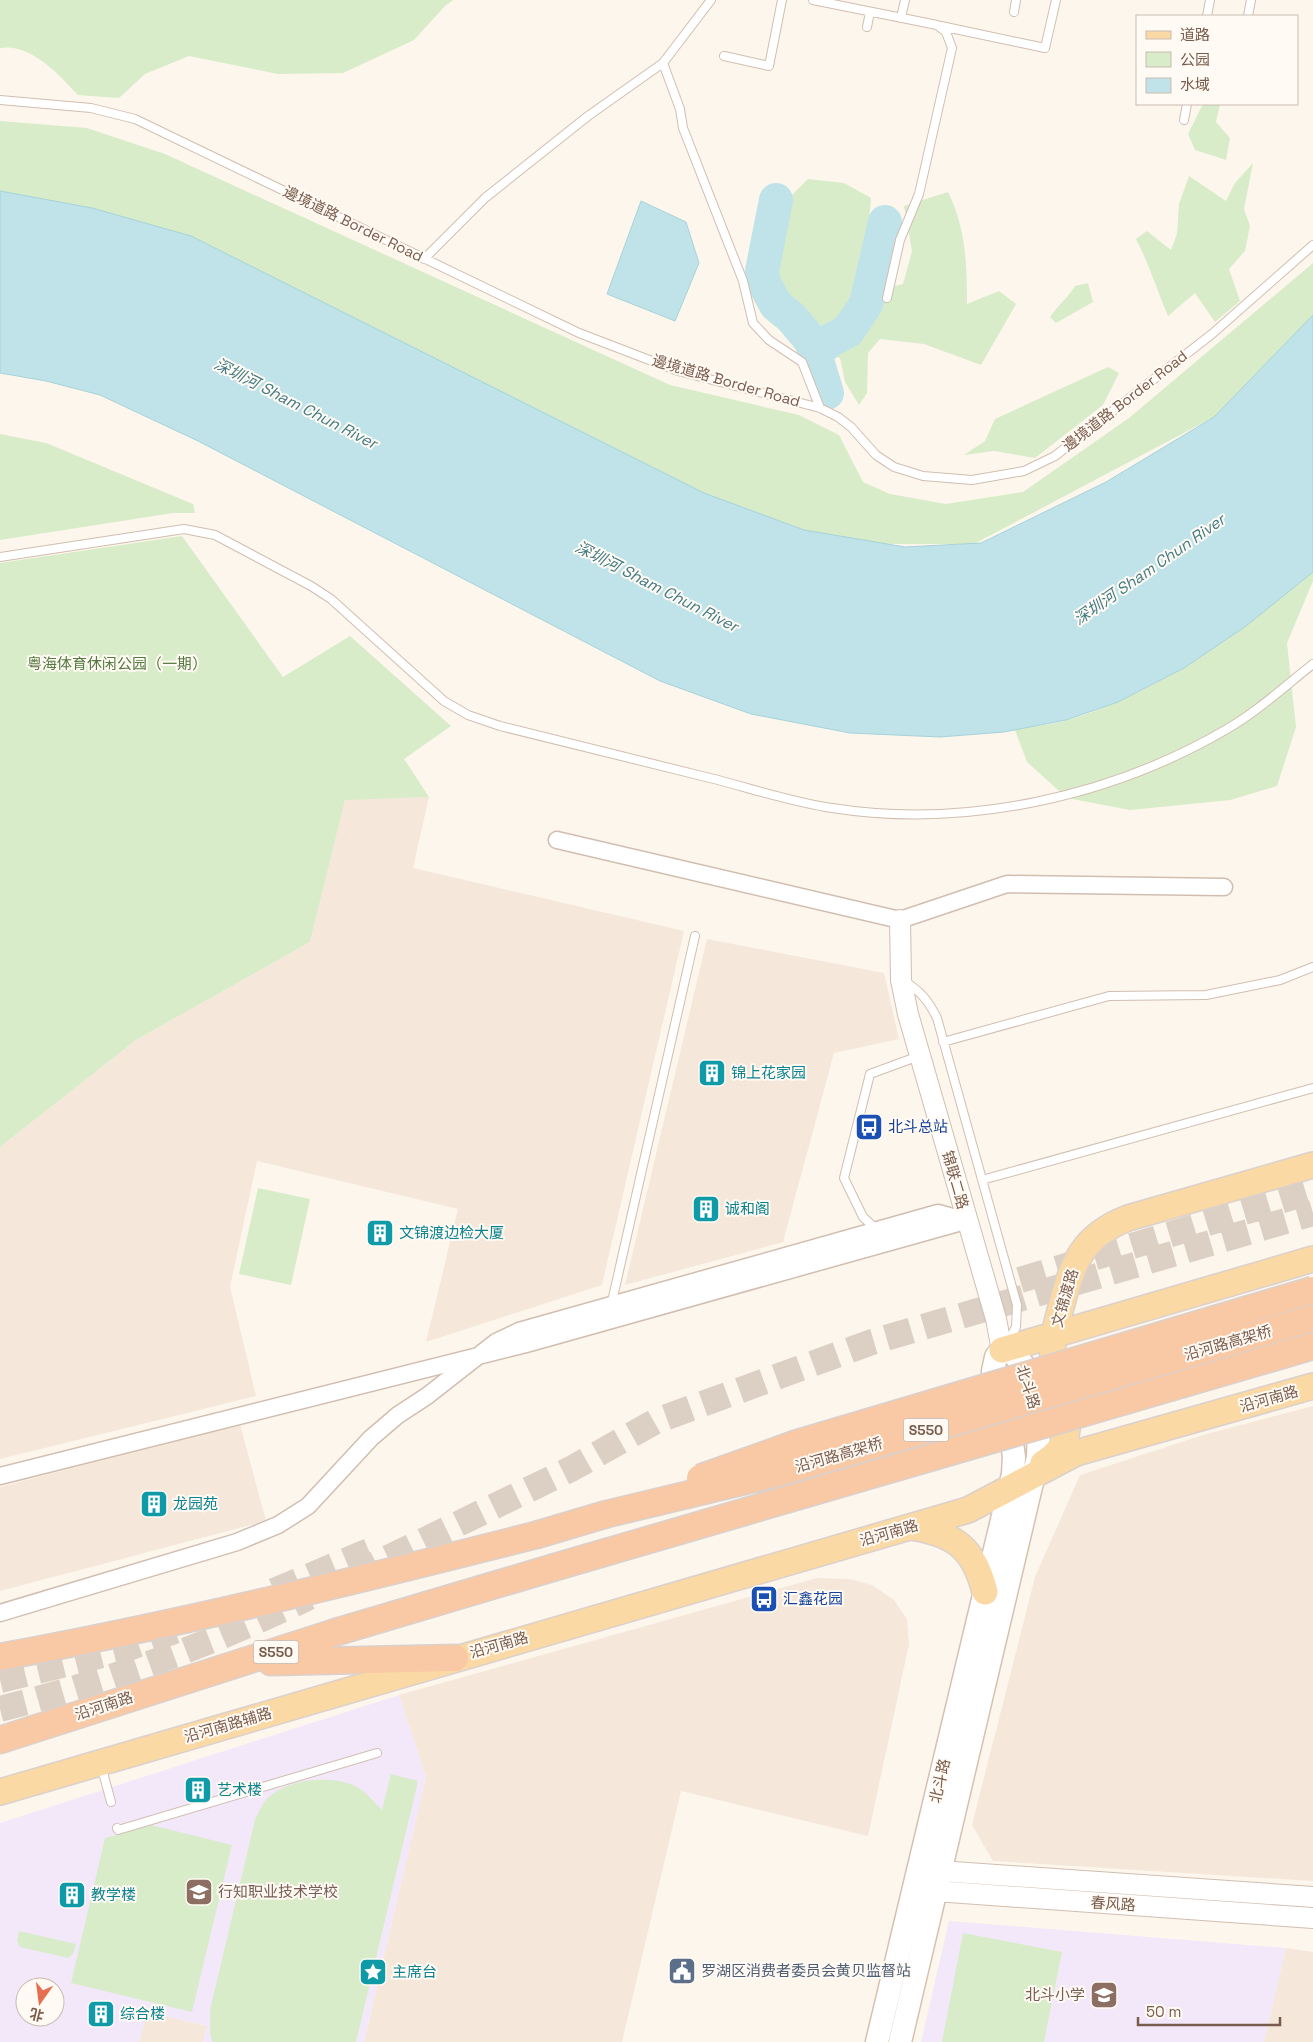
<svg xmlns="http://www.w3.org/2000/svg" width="1313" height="2042" viewBox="0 0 1313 2042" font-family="'Space Grotesk','Noto Sans SC',sans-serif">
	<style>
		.residential { fill: #f5e8da }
		.education { fill: #f3e8fa; fill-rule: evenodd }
		.green { fill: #d8ecc9 }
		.water { fill: #bfe3e8; stroke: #a5d3da }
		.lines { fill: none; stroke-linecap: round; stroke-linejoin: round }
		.river { stroke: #bfe3e8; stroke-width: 34 }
		.trunk-tunnel { stroke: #dcd0c4; stroke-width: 26; stroke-dasharray: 26 13; stroke-linecap: butt }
		.service-casing { stroke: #d1beb0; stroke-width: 10 }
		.minor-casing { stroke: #d1beb0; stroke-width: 19 }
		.tertiary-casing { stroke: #d1beb0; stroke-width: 22 }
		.secondary-casing { stroke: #d6c0b0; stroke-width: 25 }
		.primary-casing { stroke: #dad1cd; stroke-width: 28 }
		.trunk-casing { stroke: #dad1cd; stroke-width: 29 }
		.service { stroke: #fff; stroke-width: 8 }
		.minor { stroke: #fff; stroke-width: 16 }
		.tertiary { stroke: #fff; stroke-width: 20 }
		.secondary { stroke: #fff; stroke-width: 22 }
		.primary { stroke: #fbd9a5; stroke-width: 25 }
		.trunk { stroke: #f9c8a4; stroke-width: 26 }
		.trunk-bridge-casing { stroke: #dad1cd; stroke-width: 29; stroke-linecap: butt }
		.trunk-bridge { stroke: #f9c8a4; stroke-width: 26 }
		.labels { text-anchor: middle; stroke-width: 4; stroke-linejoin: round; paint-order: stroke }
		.shield { fill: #fffaf3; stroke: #a28b7f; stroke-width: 1 }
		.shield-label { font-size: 14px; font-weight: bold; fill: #7a5c4d }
		.street-label { font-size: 15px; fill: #7a5c4d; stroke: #fffaf3 }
		.park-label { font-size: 15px; fill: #537a41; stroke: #fffaf3 }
		.culture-label { font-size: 15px; fill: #0d838f; stroke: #fffaf3; text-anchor: start }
		.transit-label { font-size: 15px; fill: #164399; stroke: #fffaf3; text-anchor: start }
		.education-label { font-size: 15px; fill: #785e54; stroke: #fffaf3; text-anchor: start }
		.service-label { font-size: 15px; fill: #4e5e75; stroke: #fffaf3; text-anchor: start }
		.water-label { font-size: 16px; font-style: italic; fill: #437c86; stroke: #fffaf3 }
	</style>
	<rect width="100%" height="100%" fill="#fdf6ec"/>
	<path class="residential" d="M429,797L413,868L684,931L602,1285L426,1342L458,1209L257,1161L230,1287L256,1396L0,1459V1147L136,1040L310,942L345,799Z
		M707,939L884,973L899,1039L834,1053L783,1242L625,1285Z
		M1313,1406V1881L993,1861L972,1825L1035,1577L1080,1475L1203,1435Z
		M240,1424L266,1521L0,1591V1487Z
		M817,1578L849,1579L872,1585L894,1600L907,1619L909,1644L868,1836L681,1791L622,2042H364L426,1777L399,1695Z
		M1286,1948L1313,1952V2042H1264Z
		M147,2012L207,2026L203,2042H139Z"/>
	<path class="education" d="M399,1695L426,1777L364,2042H203L207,2026L147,2012L139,2042H0V1823ZM25,1987H55V2017H25Z
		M949,1921L1286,1948L1264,2042H921Z"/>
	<path class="green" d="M0,0H453L445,6L414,40L343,73L278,74L189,56L145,74L119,98L78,95C59,75 31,43 0,48Z
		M1203,104H1220L1216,122L1230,138L1226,160L1195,150L1188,134Z
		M0,121L87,128L165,154L670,385L799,415L839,435L863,482L890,494L946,504L1023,492L1129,418L1313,263V325L1214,417L974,544H836L719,505L0,205Z
		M1253,163L1244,209L1250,226L1245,251L1229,269L1240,301L1215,322L1195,293L1168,316C1157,290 1149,264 1136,239L1147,231L1171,250L1177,234L1179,204L1189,176L1226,201L1235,183Z
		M808,179L844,183L871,198L865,274L882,289L903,284L912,251L904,206L948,192C966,228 967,265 967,304L999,291L1016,304L981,365L924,344L880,339L868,353L867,393L859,405L845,382L840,358L801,346L767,320L776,257L791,196Z
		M1088,283L1093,302L1056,323L1050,317C1058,305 1068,298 1075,286Z
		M1108,367L1119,373L1103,405L1035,458L994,451L964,455L985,441L995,419Z
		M0,434L46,443L193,504L195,513H173L0,540Z
		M182,536L283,677L350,636L451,726L404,759L429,797L345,800L310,942L136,1040L0,1147V563Z
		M1313,572V581L1287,643L1296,727L1277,786L1230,800L1130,810L1067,798L1027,762L1015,730C1032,726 1051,725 1068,720C1162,692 1238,632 1313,572Z
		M258,1188L310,1199L291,1285L239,1274Z
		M391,1774L418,1781L356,2042H212L210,2033V2010L255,1820C258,1814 261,1806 266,1800C285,1779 328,1775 353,1785C365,1790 373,1801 382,1810Z
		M151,1825L232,1845L192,2012L71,1983L105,1838Z
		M19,1931L76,1944L73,1954L68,1958L20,1947L17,1941Z
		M963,1933L1062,1952L1044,2042H942Z"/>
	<path class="water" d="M0,191L92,208L191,236L704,493L804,530L905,547L981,543L1106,482L1214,417L1313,315V572L1246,626L1184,668L1118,702L1066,720L1004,732L940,737L850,733L751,714L660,681L198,441L100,395L46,381L0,373Z
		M641,201L686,222L699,263L675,321L607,294Z"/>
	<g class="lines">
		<path class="river" d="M776,200L762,271L764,283L776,305L791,317L811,341L827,393
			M814,354L831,340L848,331L866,304L885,222"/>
		<path class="trunk-tunnel" d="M1020,1280L1313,1191
			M353,1575L571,1469L656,1421L872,1342L1313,1213
			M274,1591L369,1551
			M0,1680L123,1650L180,1629
			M0,1709C107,1682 210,1645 309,1597"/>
		<g class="service-casing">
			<path id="service" d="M711,0L663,63L680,109L683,128L743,281L753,323L769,340L802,362L820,408
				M813,0L937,25L946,32L952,48L919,194L900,240L887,298
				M1014,12L1016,0
				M1207,16L1210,0
				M1248,16L1251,0
				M901,18L905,0
				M941,26L1045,48L1056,0
				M867,27L870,12
				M724,56L769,66L782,0
				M0,100L91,108L135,119L579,333L678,371L820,408L838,417L851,427L876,455L894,467L923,476L972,480L1024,471L1055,456L1212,334L1313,245
				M1184,120L1187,104
				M424,259L485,198L588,116L663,63
				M0,557L184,529L215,535L311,586L331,599L444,701L468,715L500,726C570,743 640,760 710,778C750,788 791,802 832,808C965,829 1111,797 1227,729C1258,711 1285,686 1313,664
				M905,982C921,991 929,1002 937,1018L1017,1305L1016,1327L1008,1342
				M943,1042L1109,996L1206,995L1280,980L1313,967
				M982,1180L1313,1088
				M876,1229L863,1217L844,1178L870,1074L919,1056
				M611,1306L695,936
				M101,1765L111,1802
				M117,1828L118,1830L377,1753"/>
		</g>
		<g class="minor-casing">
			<path id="minor" d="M557,840L900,920L1007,884L1224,887
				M0,1476L526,1344L965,1221
				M0,1613L237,1542L278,1525L308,1506L371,1438L398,1415L427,1396L496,1342L519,1331L938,1213L967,1221"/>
		</g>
		<g class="tertiary-casing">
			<path id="tertiary" d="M900,920L901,980L908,1014L996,1319L1002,1350
				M926,1870L1313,1897
				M921,1890L1313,1918"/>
		</g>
		<g class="secondary-casing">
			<path id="secondary" d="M877,2042L1013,1474L1014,1457L1011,1436L993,1371L996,1357L1002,1350L1010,1351L1022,1363L1039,1424L1038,1457L900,2042"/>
		</g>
		<g class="primary-casing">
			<path id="primary" d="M1002,1350L1313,1259
				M1043,1463C1088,1437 1058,1394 1053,1356C1051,1340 1057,1323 1061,1307C1073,1262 1082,1236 1128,1218L1313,1165
				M911,1527C955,1534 974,1548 985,1592
				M0,1792L968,1510L1076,1453L1313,1386"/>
		</g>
		<g class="trunk-casing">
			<path id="trunk" d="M0,1657C180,1624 359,1580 536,1535
				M271,1662L455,1658
				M0,1740L333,1633L552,1568"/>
		</g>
		<use href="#service" class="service"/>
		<use href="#minor" class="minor"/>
		<use href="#tertiary" class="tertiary"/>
		<use href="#secondary" class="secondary"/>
		<use href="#primary" class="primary"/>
		<use href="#trunk" class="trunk"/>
		<g class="trunk-bridge-casing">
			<path id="trunk-bridge" d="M700,1478L795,1444L1313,1290
				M536,1535L607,1514L774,1474L1313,1318
				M552,1568L1313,1346"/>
		</g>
		<use href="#trunk-bridge" class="trunk-bridge"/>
	</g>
	<defs>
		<g id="building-square" transform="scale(1.4375)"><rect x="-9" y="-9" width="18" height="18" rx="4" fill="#0f9aa8" stroke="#fffaf3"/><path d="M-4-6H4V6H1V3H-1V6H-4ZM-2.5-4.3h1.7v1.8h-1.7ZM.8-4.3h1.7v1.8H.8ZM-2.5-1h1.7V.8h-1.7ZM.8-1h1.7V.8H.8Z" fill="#fff"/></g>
		<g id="bus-square" transform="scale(1.4375)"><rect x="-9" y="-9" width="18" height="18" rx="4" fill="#1a4fb4" stroke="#fffaf3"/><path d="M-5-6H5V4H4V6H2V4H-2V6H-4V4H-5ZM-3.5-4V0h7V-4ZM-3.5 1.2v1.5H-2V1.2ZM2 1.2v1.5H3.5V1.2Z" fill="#fff"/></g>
		<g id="school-square" transform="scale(1.4375)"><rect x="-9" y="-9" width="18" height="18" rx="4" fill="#8d6e63" stroke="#fffaf3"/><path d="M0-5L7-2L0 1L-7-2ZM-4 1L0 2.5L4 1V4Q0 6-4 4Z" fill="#fff"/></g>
		<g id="civic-square" transform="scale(1.4375)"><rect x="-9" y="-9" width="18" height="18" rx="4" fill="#5c6f8a" stroke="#fffaf3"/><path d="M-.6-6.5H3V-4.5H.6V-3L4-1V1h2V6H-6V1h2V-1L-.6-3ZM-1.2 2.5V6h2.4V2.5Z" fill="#fff"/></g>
		<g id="sight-square" transform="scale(1.4375)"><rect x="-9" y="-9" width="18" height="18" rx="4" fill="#0f9aa8" stroke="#fffaf3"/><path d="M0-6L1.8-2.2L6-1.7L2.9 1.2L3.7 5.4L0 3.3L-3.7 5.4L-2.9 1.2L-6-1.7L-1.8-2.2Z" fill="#fff"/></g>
	</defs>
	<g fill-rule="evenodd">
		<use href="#building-square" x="712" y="1073"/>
		<use href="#bus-square" x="869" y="1127"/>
		<use href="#building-square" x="706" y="1209"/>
		<use href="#building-square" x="380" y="1233"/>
		<use href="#building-square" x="154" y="1504"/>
		<use href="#bus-square" x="764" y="1599"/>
		<use href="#building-square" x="198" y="1790"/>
		<use href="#school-square" x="199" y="1892"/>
		<use href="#building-square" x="72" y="1895"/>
		<use href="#civic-square" x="682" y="1971"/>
		<use href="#sight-square" x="373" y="1972"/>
		<use href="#school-square" x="1104" y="1995"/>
		<use href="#building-square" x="101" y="2014"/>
	</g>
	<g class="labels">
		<g class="shield">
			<rect x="903.5" y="1418.5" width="45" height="23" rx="4"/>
			<rect x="253.5" y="1640.5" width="45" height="23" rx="4"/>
		</g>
		<g class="shield-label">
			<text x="926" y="1435">S550</text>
			<text x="276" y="1657">S550</text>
		</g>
		<g class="street-label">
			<text transform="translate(353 224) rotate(26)" y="5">邊境道路 Border Road</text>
			<text transform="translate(726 381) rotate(16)" y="5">邊境道路 Border Road</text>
			<text transform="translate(1125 401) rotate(-38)" y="5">邊境道路 Border Road</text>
			<text transform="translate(955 1180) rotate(74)" y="5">锦联二路</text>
			<text transform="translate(1065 1298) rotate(-74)" y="5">文锦渡路</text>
			<text transform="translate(1228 1343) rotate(-16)" y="5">沿河路高架桥</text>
			<text transform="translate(1028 1387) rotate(72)" y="5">北斗路</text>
			<text transform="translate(1269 1399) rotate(-16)" y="5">沿河南路</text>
			<text transform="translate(839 1455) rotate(-16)" y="5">沿河路高架桥</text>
			<text transform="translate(889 1533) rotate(-16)" y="5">沿河南路</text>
			<text transform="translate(499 1645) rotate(-16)" y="5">沿河南路</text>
			<text transform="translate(104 1706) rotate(-18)" y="5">沿河南路</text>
			<text transform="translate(228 1725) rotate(-16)" y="5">沿河南路辅路</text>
			<text transform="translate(940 1781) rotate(-77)" y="5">北斗路</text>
			<text transform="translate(1113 1904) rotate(4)" y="5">春风路</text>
		</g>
		<g class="park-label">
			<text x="117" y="669">粤海体育休闲公园（一期）</text>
		</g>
		<g class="culture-label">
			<text x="731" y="1078">锦上花家园</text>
			<text x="725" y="1214">诚和阁</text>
			<text x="399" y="1238">文锦渡边检大厦</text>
			<text x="173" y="1509">龙园苑</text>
			<text x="217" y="1795">艺术楼</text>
			<text x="91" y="1900">教学楼</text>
			<text x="392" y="1977">主席台</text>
			<text x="120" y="2019">综合楼</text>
		</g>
		<g class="transit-label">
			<text x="888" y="1132">北斗总站</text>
			<text x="783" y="1604">汇鑫花园</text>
		</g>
		<g class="education-label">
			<text x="218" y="1897">行知职业技术学校</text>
			<text x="1085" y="2000" text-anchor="end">北斗小学</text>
		</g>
		<g class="service-label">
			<text x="701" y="1976">罗湖区消费者委员会黄贝监督站</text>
		</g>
		<g class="water-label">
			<text transform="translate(296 403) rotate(27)" y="6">深圳河 Sham Chun River</text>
			<text transform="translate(1149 569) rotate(-35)" y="6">深圳河 Sham Chun River</text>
			<text transform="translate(657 586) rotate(27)" y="6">深圳河 Sham Chun River</text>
		</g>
	</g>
	<rect x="1136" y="15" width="162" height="90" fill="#fffaf3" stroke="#cabbb1"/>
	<rect x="1146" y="31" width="25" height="8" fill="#fbd9a5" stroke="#cabbb1"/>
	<text x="1180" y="40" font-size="15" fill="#7a5c4d">道路</text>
	<rect x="1146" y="52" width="25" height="15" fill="#d8ecc9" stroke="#cabbb1"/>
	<text x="1180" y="65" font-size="15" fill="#7a5c4d">公园</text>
	<rect x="1146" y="78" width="25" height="15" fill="#bfe3e8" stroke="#cabbb1"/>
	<text x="1180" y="90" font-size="15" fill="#7a5c4d">水域</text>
	<g transform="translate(40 2002) rotate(194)"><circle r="24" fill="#fffaf3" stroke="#cabbb1"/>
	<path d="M0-4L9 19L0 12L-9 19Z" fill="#e76f51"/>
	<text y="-8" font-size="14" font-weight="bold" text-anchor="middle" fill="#7a5c4d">北</text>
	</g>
	<path d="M1138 2017v8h142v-8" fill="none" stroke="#7a5c4d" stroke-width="2.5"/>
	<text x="1146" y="2017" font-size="15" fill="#7a5c4d" stroke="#fffaf3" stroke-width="4" paint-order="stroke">50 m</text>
</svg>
